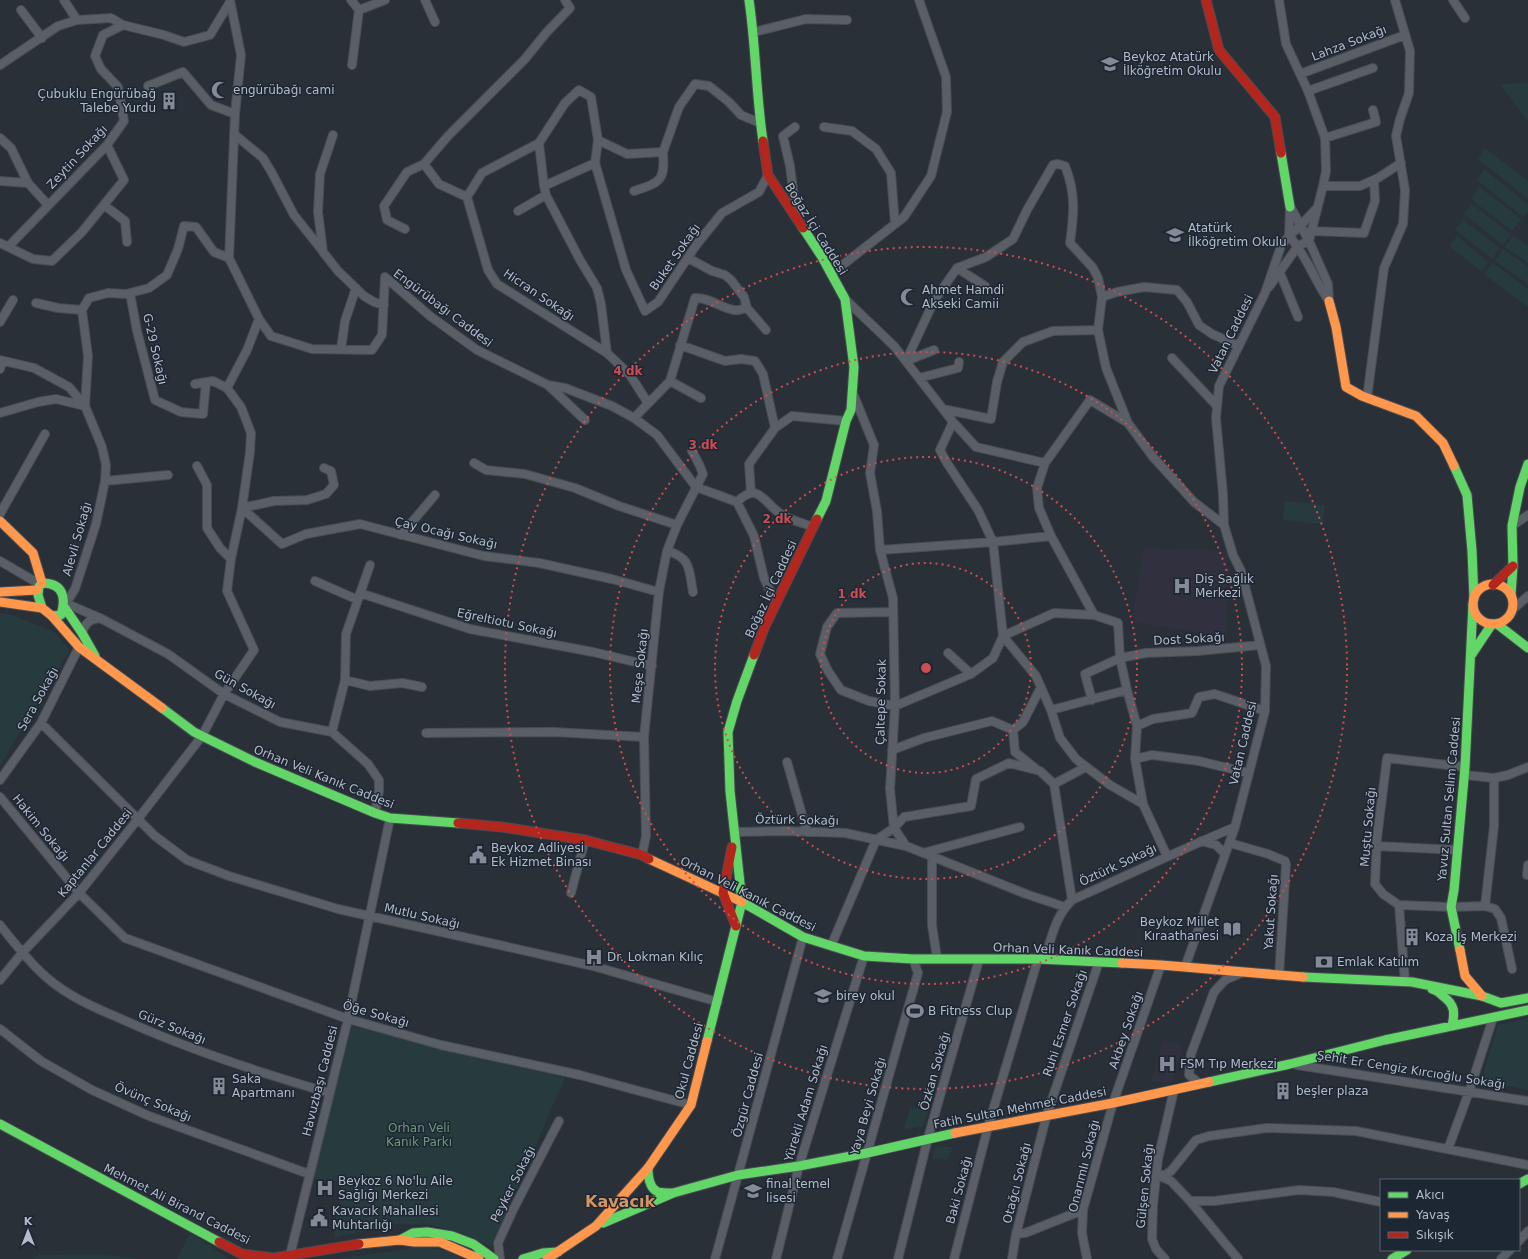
<svg xmlns="http://www.w3.org/2000/svg" width="1528" height="1259" viewBox="0 0 1528 1259" font-family="'DejaVu Sans',sans-serif">
	<style>
		.medical { fill: #31303e }
		.green { fill: #273a3e }
		.lines { fill: none; stroke-linecap: round; stroke-linejoin: round }
		.street-casing { stroke: #484c53; stroke-width: 10 }
		.fast-casing { stroke: #484c53; stroke-width: 11 }
		.slow-casing { stroke: #484c53; stroke-width: 11 }
		.jam-casing { stroke: #484c53; stroke-width: 11 }
		.street { stroke: #5a5e66; stroke-width: 8 }
		.fast { stroke: #63d668; stroke-width: 9 }
		.slow { stroke: #ff974d; stroke-width: 9 }
		.jam { stroke: #b3261e; stroke-width: 9 }
		.ring { fill: none; stroke: #ce4d50; stroke-width: 2; stroke-dasharray: 2 4 }
		.labels { text-anchor: middle; stroke-width: 3; stroke-linejoin: round; paint-order: stroke }
		.street-label { font-size: 12px; fill: #b4bcc9; stroke: #1d2633 }
		.poi-label { font-size: 12px; fill: #b4bcc9; stroke: #1d2633; text-anchor: start }
		.park-label { font-size: 12px; fill: #6b9a76; stroke: #1d2633 }
		.district-label { font-size: 16px; font-weight: bold; fill: #d59563; stroke: #1d2633 }
		.centre { fill: #ce4d50; stroke: #1d2633; stroke-width: 2 }
		.ring-label { font-size: 12px; text-anchor: middle; font-weight: bold; fill: #ce4d50; stroke: #1d2633; stroke-width: 3; stroke-linejoin: round; paint-order: stroke }
	</style>
	<rect width="100%" height="100%" fill="#2a3038"/>
	<path class="medical" d="M1143,548L1227,551V637L1132,622Z
		M1163,1039L1183,1046L1173,1082H1150Z"/>
	<path class="green" d="M1528,83V121L1500,84Z
		M1485,148L1528,181V199L1478,159Z
		M1484,169L1528,204V211L1523,217L1477,180Z
		M1479,187L1522,219L1512,231L1471,199Z
		M1472,204L1511,234L1503,245L1464,214Z
		M1463,220L1500,248L1492,259L1455,230Z
		M1513,235L1528,246V263L1505,247Z
		M1457,236L1488,262L1482,272L1449,246Z
		M1503,249L1528,266V284L1495,261Z
		M1493,263L1528,289V307L1484,274Z
		M1285,501L1325,505L1323,524L1283,520Z
		M0,613L12,615L54,632L70,650L0,766Z
		M1528,1018V1090L1481,1081L1498,1025Z
		M352,1026L565,1078L491,1247L463,1233L432,1225L395,1224L334,1238L342,1182L313,1178Z
		M910,1107L928,1111L923,1126L904,1130Z
		M936,1146L953,1147L947,1160L932,1158Z
		M190,1233L230,1259H177Z
		M420,1247L446,1250L462,1259H335Z
		M101,1254L139,1259H31L40,1255Z"/>
	<g class="lines">
		<g class="street-casing">
			<path id="street" d="M64,0L77,20
				M230,0L241,55L235,114L229,258L259,319L271,336L312,349L372,350L382,335L385,277L430,316L477,350L548,385L565,388L612,406L634,418L657,435L696,487L737,502L754,536L764,578L776,603
				M351,0L359,10L385,0
				M425,0L435,22
				M1453,0L1465,18
				M21,10L42,38
				M754,32L806,19L847,20
				M0,65L58,26L77,20L111,18L123,25
				M352,65L359,10
				M1300,74L1405,35
				M148,86L183,72L211,105L235,114
				M1308,91L1373,68
				M795,127L783,136L790,166L796,213
				M824,127L852,131L876,149L891,173L895,224
				M234,134L263,158L272,173L294,215L321,249
				M333,135L320,174L318,212L323,252L338,271L364,296L374,302L384,305
				M0,138L11,148L28,183
				M1325,138L1376,122L1373,110
				M598,140L627,154L663,152L679,107L695,84L709,86L729,102L741,115L760,123
				M539,143L482,173L467,197L488,270L497,284L607,353L630,375L648,403
				M0,181L28,183L48,205
				M544,186L595,163
				M1323,186H1360L1378,178L1401,163
				M634,191C661,182 665,181 663,152
				M467,197L439,184L424,164L448,136L525,59L546,33L570,8L565,0
				M104,205L125,221L127,242
				M1290,207L1289,236C1306,254 1314,280 1329,301
				M1291,208L1309,241L1328,284L1329,300
				M518,211L546,195
				M405,229L387,220L384,206L407,172L424,164
				M1311,231L1364,233L1375,201L1374,180
				M0,243L33,259L52,261L82,232L124,180L107,145
				M8,247L107,145L124,121L118,87L101,69L95,56L103,35L123,25L164,35L184,42L210,35L230,2
				M957,268L985,286
				M1280,273L1298,317
				M831,274L904,217L931,176L947,112L946,77L919,0
				M1269,287L1298,246L1309,241L1323,186L1326,171L1325,138L1308,91L1286,44L1279,0
				M130,293L137,331L155,400L181,412L203,414L206,382
				M846,300L894,346L953,422L976,447L1045,463L1090,400L1128,423L1153,457L1194,502L1224,525
				M36,303L58,308L82,310
				M747,308L766,330
				M0,322L13,300
				M1098,330L1106,368L1128,423
				M680,345L725,361L741,359L755,361L763,374L775,428
				M341,349L345,321L356,288
				M607,353L601,304L597,288L580,260L546,195L544,186L539,143L565,103L579,90L591,97L598,140L595,163L626,270L645,311L658,302L697,244L722,213L759,192L768,175
				M1172,358L1217,406
				M0,360L34,368L69,387L85,406L56,399L38,402L0,413
				M906,361L934,301L957,268L986,257L1013,239L1027,210L1053,165L1058,164L1065,166C1076,193 1074,214 1070,243L1093,268L1098,278L1102,297
				M906,361L934,350
				M0,369L2,361
				M919,378L958,368L959,362
				M670,381L701,398
				M195,384L213,381L227,388
				M549,386L585,420
				M854,396L874,445L870,473L877,511L880,550L893,598L895,706L890,789L894,828L906,846L1026,894L1065,907
				M1367,398L1384,268L1403,224L1405,190L1396,136L1400,119L1409,93L1410,51L1395,0
				M943,409L991,419L997,382L1003,362L1023,342L1053,331L1098,330L1102,297L1117,292L1144,287L1177,290L1187,302L1199,325L1212,334L1239,346
				M634,418L670,381L695,298C709,297 720,308 734,310C738,311 743,309 747,308L744,297L731,280L725,275L712,271L688,258
				M953,422L940,450L947,463L978,510L993,542L1003,636L1036,676L1051,710L1060,738L1076,759L1110,785L1143,804
				M474,463L486,470L525,474L575,488L619,506L677,525
				M1045,463L1037,488L1039,508L1051,536L1094,615L1118,623L1120,658L1127,690L1137,726L1135,759L1143,804L1167,856
				M197,466L207,485V528L220,548L231,559
				M105,481L168,475
				M751,493L749,464L775,428L792,416L846,421
				M737,502C759,480 764,504 781,514C790,520 803,523 813,527
				M242,508L282,544L306,534L360,524L484,556L539,563L612,579L659,592
				M242,508L274,501L307,500L326,494L334,485L331,471L324,468
				M0,514L45,434
				M1512,526L1528,515
				M401,535L435,495
				M880,550L993,542L1051,536
				M667,551C691,557 689,570 693,592
				M0,561L41,585
				M315,581L358,600
				M360,593L470,629L593,652L652,666
				M65,599L70,597L75,589L96,524L105,481L106,465L102,447L85,406L88,356L82,310L89,298L108,293L126,294L149,288L167,275L178,249L184,226L196,227L214,252L229,258
				M65,603L100,618L168,654L224,694L280,722L332,732L368,764L379,780V791L375,813
				M1512,610L1528,596
				M893,612L837,613L827,627L820,654L828,671L841,690L869,701L895,706L971,674L993,658L1003,636L1054,613L1094,615
				M82,633C85,623 90,619 100,618
				M948,653L971,674
				M345,680L370,686L402,683L422,687
				M1092,700L1085,674L1120,658L1146,653L1198,651L1260,645
				M1051,710L1127,690
				M41,723L155,836L187,860L229,876L338,909L593,966L718,1002
				M1137,726L1153,719L1192,713L1199,697L1215,694L1265,711
				M1013,730L1015,752L1036,769
				M332,732L345,680L346,634L370,565
				M426,733L554,732L644,737
				M892,750L924,738L992,721L1013,730L1023,722L1041,687
				M1135,759L1152,755L1199,761L1248,773
				M787,762L807,832
				M1465,775L1494,778
				M0,780L41,723L79,647
				M1054,784L1086,767
				M0,797L79,893L125,938L348,1019L441,1045L580,1075L691,1105
				M735,832L785,831L845,833L906,846
				M1201,841L1216,845L1225,854
				M1230,843L1268,854L1285,861L1286,865L1279,976
				M1376,846L1458,850
				M923,853L1020,827
				M642,855L646,836L644,737L659,591L667,551L677,525L703,474L699,464L692,451
				M932,857V925L937,958
				M1527,875L1528,865
				M571,893L585,840
				M1399,905L1451,907L1485,906L1495,909L1501,918L1512,969
				M1485,906L1494,826V778L1508,775L1528,767
				M0,925C14,943 29,962 46,977C70,998 98,1009 126,1021C192,1051 261,1073 330,1093
				M831,946L876,840L894,828L904,817L971,806L976,779L1009,763L1040,771L1054,784L1072,900
				M1045,959C1051,938 1056,915 1072,900C1126,876 1180,850 1235,827
				M1185,967L1235,827L1265,711L1266,666L1241,571L1233,555L1224,525L1223,494L1216,418L1219,386L1265,293L1281,246L1289,236L1300,226L1317,208
				M0,980L22,953L79,893L138,819L202,736L224,694L254,650L227,591L231,559L242,508L250,452L251,433L241,407L227,388L247,350L259,319
				M1405,982L1399,905L1383,894L1375,884L1377,838L1387,758L1465,767
				M0,1029L41,1061L92,1090L149,1116L309,1174
				M1297,1065L1528,1101
				M1200,1084L1189,1075L1191,1054L1214,992L1225,980L1239,974
				M1448,1149L1469,1092L1493,1018
				M1156,1175H1165L1171,1171L1196,1140L1209,1136L1267,1128L1356,1131L1528,1165
				M1157,1175L1171,1181L1190,1201L1238,1259
				M1190,1201H1214L1299,1190L1333,1192L1381,1202
				M1016,1234L1025,1233L1083,1210
				M1519,1241L1528,1231
				M290,1255L348,1019L390,818
				M500,1259L498,1243L513,1210L559,1121
				M715,1259L803,937
				M776,1259L799,1166L864,956
				M837,1259L918,973L913,959
				M898,1259L928,1138L979,960
				M954,1259L988,1127L1038,959
				M1012,1259L1016,1234L1047,1114L1099,962
				M1087,1259L1082,1233L1083,1210L1113,1103L1161,965
				M1165,1259L1156,1249L1152,1239L1153,1206L1158,1159L1174,1090
				M1501,1259L1510,1250"/>
		</g>
		<g class="fast-casing">
			<path id="fast" d="M749,0C756,47 756,95 763,141
				M1281,153L1290,207
				M803,228L822,257L845,299L854,367L851,410L846,421L826,501L817,519
				M1454,466L1467,495L1472,551L1474,599
				M1511,595L1513,566L1512,526L1520,487L1528,464
				M42,608L38,595L39,586L44,583C64,584 66,599 61,615L52,616
				M65,608L82,633L95,656
				M1497,624L1528,648
				M1472,654L1492,624
				M162,708L194,732L255,762L375,813L390,818L458,823
				M742,902L803,937L864,956L913,959H1038L1122,963
				M1460,950L1451,907L1454,890L1465,767L1473,604
				M1303,977L1412,982L1482,996L1501,1003L1528,998
				M1432,989C1437,990 1440,993 1443,996C1455,1005 1455,1012 1452,1026
				M707,1041L742,902L730,791L728,732L737,701L754,655
				M1209,1082L1290,1064L1385,1040L1528,1010
				M0,1124L219,1242
				M648,1168C648,1176 649,1188 658,1192C661,1193 667,1193 671,1193
				M1519,1184L1528,1179
				M603,1223L673,1193L738,1175L799,1166L867,1153L955,1133
				M400,1240L413,1233L427,1232L452,1236L473,1244L494,1259
				M475,1256L476,1259
				M523,1259L543,1253L558,1252
				M1392,1259L1407,1250"/>
		</g>
		<g class="slow-casing">
			<path id="slow" d="M1329,301L1336,327L1346,387L1362,396L1416,416L1443,443L1454,466
				M0,521L33,553L42,583
				M1473 604a20 20 0 1 1 40 0a20 20 0 1 1-40 0Z
				M0,592L37,590
				M0,602L42,608L52,616L79,647L162,708
				M649,859L742,902
				M1460,950L1465,976L1482,996
				M1122,963L1161,965L1303,977
				M955,1133L1113,1103L1209,1082
				M359,1244L400,1240L414,1242H440L479,1259
				M547,1259L596,1226L648,1168L691,1105L707,1041"/>
		</g>
		<g class="jam-casing">
			<path id="jam" d="M1206,0L1219,50L1275,117L1281,153
				M763,141L768,175L803,228
				M1493,585L1513,566
				M754,655L765,626L817,519
				M458,823L502,827L585,840L642,855L649,859
				M732,847L723,893L736,926
				M219,1242L242,1254L274,1258L359,1244"/>
		</g>
		<use href="#street" class="street"/>
		<use href="#fast" class="fast"/>
		<use href="#slow" class="slow"/>
		<use href="#jam" class="jam"/>
	</g>
	<g class="ring">
		<circle cx="926" cy="668" r="105"/>
		<circle cx="926" cy="668" r="211"/>
		<circle cx="926" cy="668" r="316"/>
		<circle cx="926" cy="668" r="421"/>
	</g>
	<defs>
		<g id="school-bare" transform="scale(1.38)"><path d="M0-5L7-2L0 1L-7-2ZM-4 1L0 2.5L4 1V4Q0 6-4 4Z" fill="#848b96" stroke="#1d2633" stroke-width="2.5" paint-order="stroke"/></g>
		<g id="mosque-bare" transform="scale(1.38)"><path d="M3.5-4.9A6 6 0 1 0 3.5 4.9A5 5 0 1 1 3.5-4.9Z" fill="#848b96" stroke="#1d2633" stroke-width="2.5" paint-order="stroke"/></g>
		<g id="building-bare" transform="scale(1.38)"><path d="M-4-6H4V6H1V3H-1V6H-4ZM-2.5-4.3h1.7v1.8h-1.7ZM.8-4.3h1.7v1.8H.8ZM-2.5-1h1.7V.8h-1.7ZM.8-1h1.7V.8H.8Z" fill="#848b96" stroke="#1d2633" stroke-width="2.5" paint-order="stroke"/></g>
		<g id="hospital-bare" transform="scale(1.38)"><path d="M-5-5h3v3.5h4V-5h3V5h-3V1.5h-4V5h-3Z" fill="#848b96" stroke="#1d2633" stroke-width="2.5" paint-order="stroke"/></g>
		<g id="civic-bare" transform="scale(1.38)"><path d="M-.6-6.5H3V-4.5H.6V-3L4-1V1h2V6H-6V1h2V-1L-.6-3ZM-1.2 2.5V6h2.4V2.5Z" fill="#848b96" stroke="#1d2633" stroke-width="2.5" paint-order="stroke"/></g>
		<g id="library-bare" transform="scale(1.38)"><path d="M-6-4Q-3-5.5-.7-3.5V5Q-3 3-6 4ZM6-4Q3-5.5 .7-3.5V5Q3 3 6 4Z" fill="#848b96" stroke="#1d2633" stroke-width="2.5" paint-order="stroke"/></g>
		<g id="bank-bare" transform="scale(1.38)"><path d="M-6-4H6V4H-6ZM0-2.3a2.3 2.3 0 1 0 0 4.6a2.3 2.3 0 1 0 0-4.6Z" fill="#848b96" stroke="#1d2633" stroke-width="2.5" paint-order="stroke"/></g>
		<g id="stadium-bare" transform="scale(1.38)"><path d="M0-5a6.5 5 0 1 0 0 10a6.5 5 0 1 0 0-10ZM-3.5-1.8h7v3.6h-7Z" fill="#848b96" stroke="#1d2633" stroke-width="2.5" paint-order="stroke"/></g>
	</defs>
	<g fill-rule="evenodd">
		<use href="#school-bare" x="1110" y="64"/>
		<use href="#mosque-bare" x="220" y="90"/>
		<use href="#building-bare" x="169" y="101"/>
		<use href="#school-bare" x="1175" y="235"/>
		<use href="#mosque-bare" x="909" y="297"/>
		<use href="#hospital-bare" x="1182" y="586"/>
		<use href="#civic-bare" x="478" y="855"/>
		<use href="#library-bare" x="1232" y="929"/>
		<use href="#building-bare" x="1412" y="937"/>
		<use href="#hospital-bare" x="594" y="957"/>
		<use href="#bank-bare" x="1324" y="962"/>
		<use href="#school-bare" x="823" y="996"/>
		<use href="#stadium-bare" x="915" y="1011"/>
		<use href="#hospital-bare" x="1167" y="1064"/>
		<use href="#building-bare" x="219" y="1086"/>
		<use href="#building-bare" x="1283" y="1091"/>
		<use href="#hospital-bare" x="325" y="1188"/>
		<use href="#school-bare" x="753" y="1191"/>
		<use href="#civic-bare" x="319" y="1218"/>
	</g>
	<g class="labels">
		<g class="street-label">
			<text transform="translate(1349 43) rotate(-21)" y="4">Lahza Sokağı</text>
			<text transform="translate(77 157) rotate(-47)" y="4">Zeytin Sokağı</text>
			<text transform="translate(816 229) rotate(58)" y="4">Boğaz İçi Caddesi</text>
			<text transform="translate(675 257) rotate(-55)" y="4">Buket Sokağı</text>
			<text transform="translate(539 295) rotate(34)" y="4">Hicran Sokağı</text>
			<text transform="translate(443 308) rotate(37)" y="4">Engürübağı Caddesi</text>
			<text transform="translate(1231 334) rotate(-64)" y="4">Vatan Caddesi</text>
			<text transform="translate(155 349) rotate(77)" y="4">G-29 Sokağı</text>
			<text transform="translate(446 533) rotate(13)" y="4">Çay Ocağı Sokağı</text>
			<text transform="translate(77 539) rotate(-74)" y="4">Alevli Sokağı</text>
			<text transform="translate(771 589) rotate(-65)" y="4">Boğaz İçi Caddesi</text>
			<text transform="translate(507 623) rotate(12)" y="4">Eğreltiotu Sokağı</text>
			<text transform="translate(1189 639) rotate(-3)" y="4">Dost Sokağı</text>
			<text transform="translate(640 666) rotate(-84)" y="4">Meşe Sokağı</text>
			<text transform="translate(245 689) rotate(29)" y="4">Gün Sokağı</text>
			<text transform="translate(38 699) rotate(-61)" y="4">Sera Sokağı</text>
			<text transform="translate(881 702) rotate(-89)" y="4">Çaltepe Sokak</text>
			<text transform="translate(1243 743) rotate(-77)" y="4">Vatan Caddesi</text>
			<text transform="translate(324 777) rotate(22)" y="4">Orhan Veli Kanık Caddesi</text>
			<text transform="translate(1449 799) rotate(-85)" y="4">Yavuz Sultan Selim Caddesi</text>
			<text transform="translate(797 820) rotate(1)" y="4">Öztürk Sokağı</text>
			<text transform="translate(1368 827) rotate(-85)" y="4">Muştu Sokağı</text>
			<text transform="translate(41 828) rotate(51)" y="4">Hakim Sokağı</text>
			<text transform="translate(95 853) rotate(-51)" y="4">Kaptanlar Caddesi</text>
			<text transform="translate(1118 865) rotate(-25)" y="4">Öztürk Sokağı</text>
			<text transform="translate(748 894) rotate(27)" y="4">Orhan Veli Kanık Caddesi</text>
			<text transform="translate(1271 912) rotate(-86)" y="4">Yakut Sokağı</text>
			<text transform="translate(422 916) rotate(13)" y="4">Mutlu Sokağı</text>
			<text transform="translate(1068 950) rotate(2)" y="4">Orhan Veli Kanık Caddesi</text>
			<text transform="translate(376 1014) rotate(16)" y="4">Öḡe Sokağı</text>
			<text transform="translate(1065 1023) rotate(-71)" y="4">Ruhi Esmer Sokağı</text>
			<text transform="translate(172 1027) rotate(22)" y="4">Gürz Sokağı</text>
			<text transform="translate(1126 1030) rotate(-71)" y="4">Akbey Sokağı</text>
			<text transform="translate(689 1061) rotate(-75)" y="4">Okul Caddesi</text>
			<text transform="translate(1411 1070) rotate(9)" y="4">Şehit Er Cengiz Kırcıoğlu Sokağı</text>
			<text transform="translate(935 1071) rotate(-74)" y="4">Özkan Sokağı</text>
			<text transform="translate(320 1081) rotate(-76)" y="4">Havuzbaşı Caddesi</text>
			<text transform="translate(748 1095) rotate(-75)" y="4">Özgür Caddesi</text>
			<text transform="translate(153 1102) rotate(23)" y="4">Övünç Sokağı</text>
			<text transform="translate(806 1103) rotate(-73)" y="4">Yürekli Adam Sokağı</text>
			<text transform="translate(868 1106) rotate(-74)" y="4">Yaya Beyi Sokağı</text>
			<text transform="translate(1020 1108) rotate(-11)" y="4">Fatih Sultan Mehmet Caddesi</text>
			<text transform="translate(1084 1166) rotate(-76)" y="4">Onarımlı Sokağı</text>
			<text transform="translate(1017 1183) rotate(-76)" y="4">Otağcı Sokağı</text>
			<text transform="translate(513 1184) rotate(-63)" y="4">Peyker Sokağı</text>
			<text transform="translate(1145 1186) rotate(-84)" y="4">Gülşen Sokağı</text>
			<text transform="translate(959 1190) rotate(-75)" y="4">Baki Sokağı</text>
			<text transform="translate(177 1204) rotate(27)" y="4">Mehmet Ali Birand Caddesi</text>
		</g>
		<g class="poi-label">
			<text x="1123" y="61">Beykoz Atatürk<tspan x="1123" dy="14">İlköğretim Okulu</tspan></text>
			<text x="233" y="94">engürübağı cami</text>
			<text x="156" y="98" text-anchor="end">Çubuklu Engürübağ<tspan x="156" dy="14">Talebe Yurdu</tspan></text>
			<text x="1188" y="232">Atatürk<tspan x="1188" dy="14">İlköğretim Okulu</tspan></text>
			<text x="922" y="294">Ahmet Hamdi<tspan x="922" dy="14">Akseki Camii</tspan></text>
			<text x="1195" y="583">Diş Sağlık<tspan x="1195" dy="14">Merkezi</tspan></text>
			<text x="491" y="852">Beykoz Adliyesi<tspan x="491" dy="14">Ek Hizmet Binası</tspan></text>
			<text x="1219" y="926" text-anchor="end">Beykoz Millet<tspan x="1219" dy="14">Kıraathanesi</tspan></text>
			<text x="1425" y="941">Koza İş Merkezi</text>
			<text x="607" y="961">Dr. Lokman Kılıç</text>
			<text x="1337" y="966">Emlak Katılım</text>
			<text x="836" y="1000">birey okul</text>
			<text x="928" y="1015">B Fitness Clup</text>
			<text x="1180" y="1068">FSM Tıp Merkezi</text>
			<text x="232" y="1083">Saka<tspan x="232" dy="14">Apartmanı</tspan></text>
			<text x="1296" y="1095">beşler plaza</text>
			<text x="338" y="1185">Beykoz 6 No'lu Aile<tspan x="338" dy="14">Saḡlıḡı Merkezi</tspan></text>
			<text x="766" y="1188">final temel<tspan x="766" dy="14">lisesi</tspan></text>
			<text x="332" y="1215">Kavacık Mahallesi<tspan x="332" dy="14">Muhtarlığı</tspan></text>
		</g>
		<g class="park-label">
			<text x="419" y="1132">Orhan Veli<tspan x="419" dy="14">Kanık Parkı</tspan></text>
		</g>
		<g class="district-label">
			<text x="620" y="1207">Kavacık</text>
		</g>
	</g>
	<circle cx="926" cy="668" r="6" class="centre"/>
	<g class="ring-label">
		<text x="628" y="375">4 dk</text>
		<text x="703" y="449">3 dk</text>
		<text x="777" y="523">2 dk</text>
		<text x="852" y="598">1 dk</text>
	</g>
	<rect x="1380" y="1179" width="140" height="72" fill="#1d2633" stroke="#59626f"/>
	<rect x="1388" y="1192" width="20" height="6" fill="#63d668" stroke="#59626f"/>
	<text x="1416" y="1199" font-size="12" fill="#b4bcc9">Akıcı</text>
	<rect x="1388" y="1212" width="20" height="6" fill="#ff974d" stroke="#59626f"/>
	<text x="1416" y="1219" font-size="12" fill="#b4bcc9">Yavaş</text>
	<rect x="1388" y="1232" width="20" height="6" fill="#b3261e" stroke="#59626f"/>
	<text x="1416" y="1239" font-size="12" fill="#b4bcc9">Sıkışık</text>
	<g transform="translate(28 1231)" stroke="#1d2633" stroke-width="3" paint-order="stroke">
	<path d="M0-3L7 15L0 10L-7 15Z" fill="#b4bcc9"/>
	<text y="-6" font-size="11" font-weight="bold" text-anchor="middle" fill="#b4bcc9">K</text>
	</g>
</svg>
